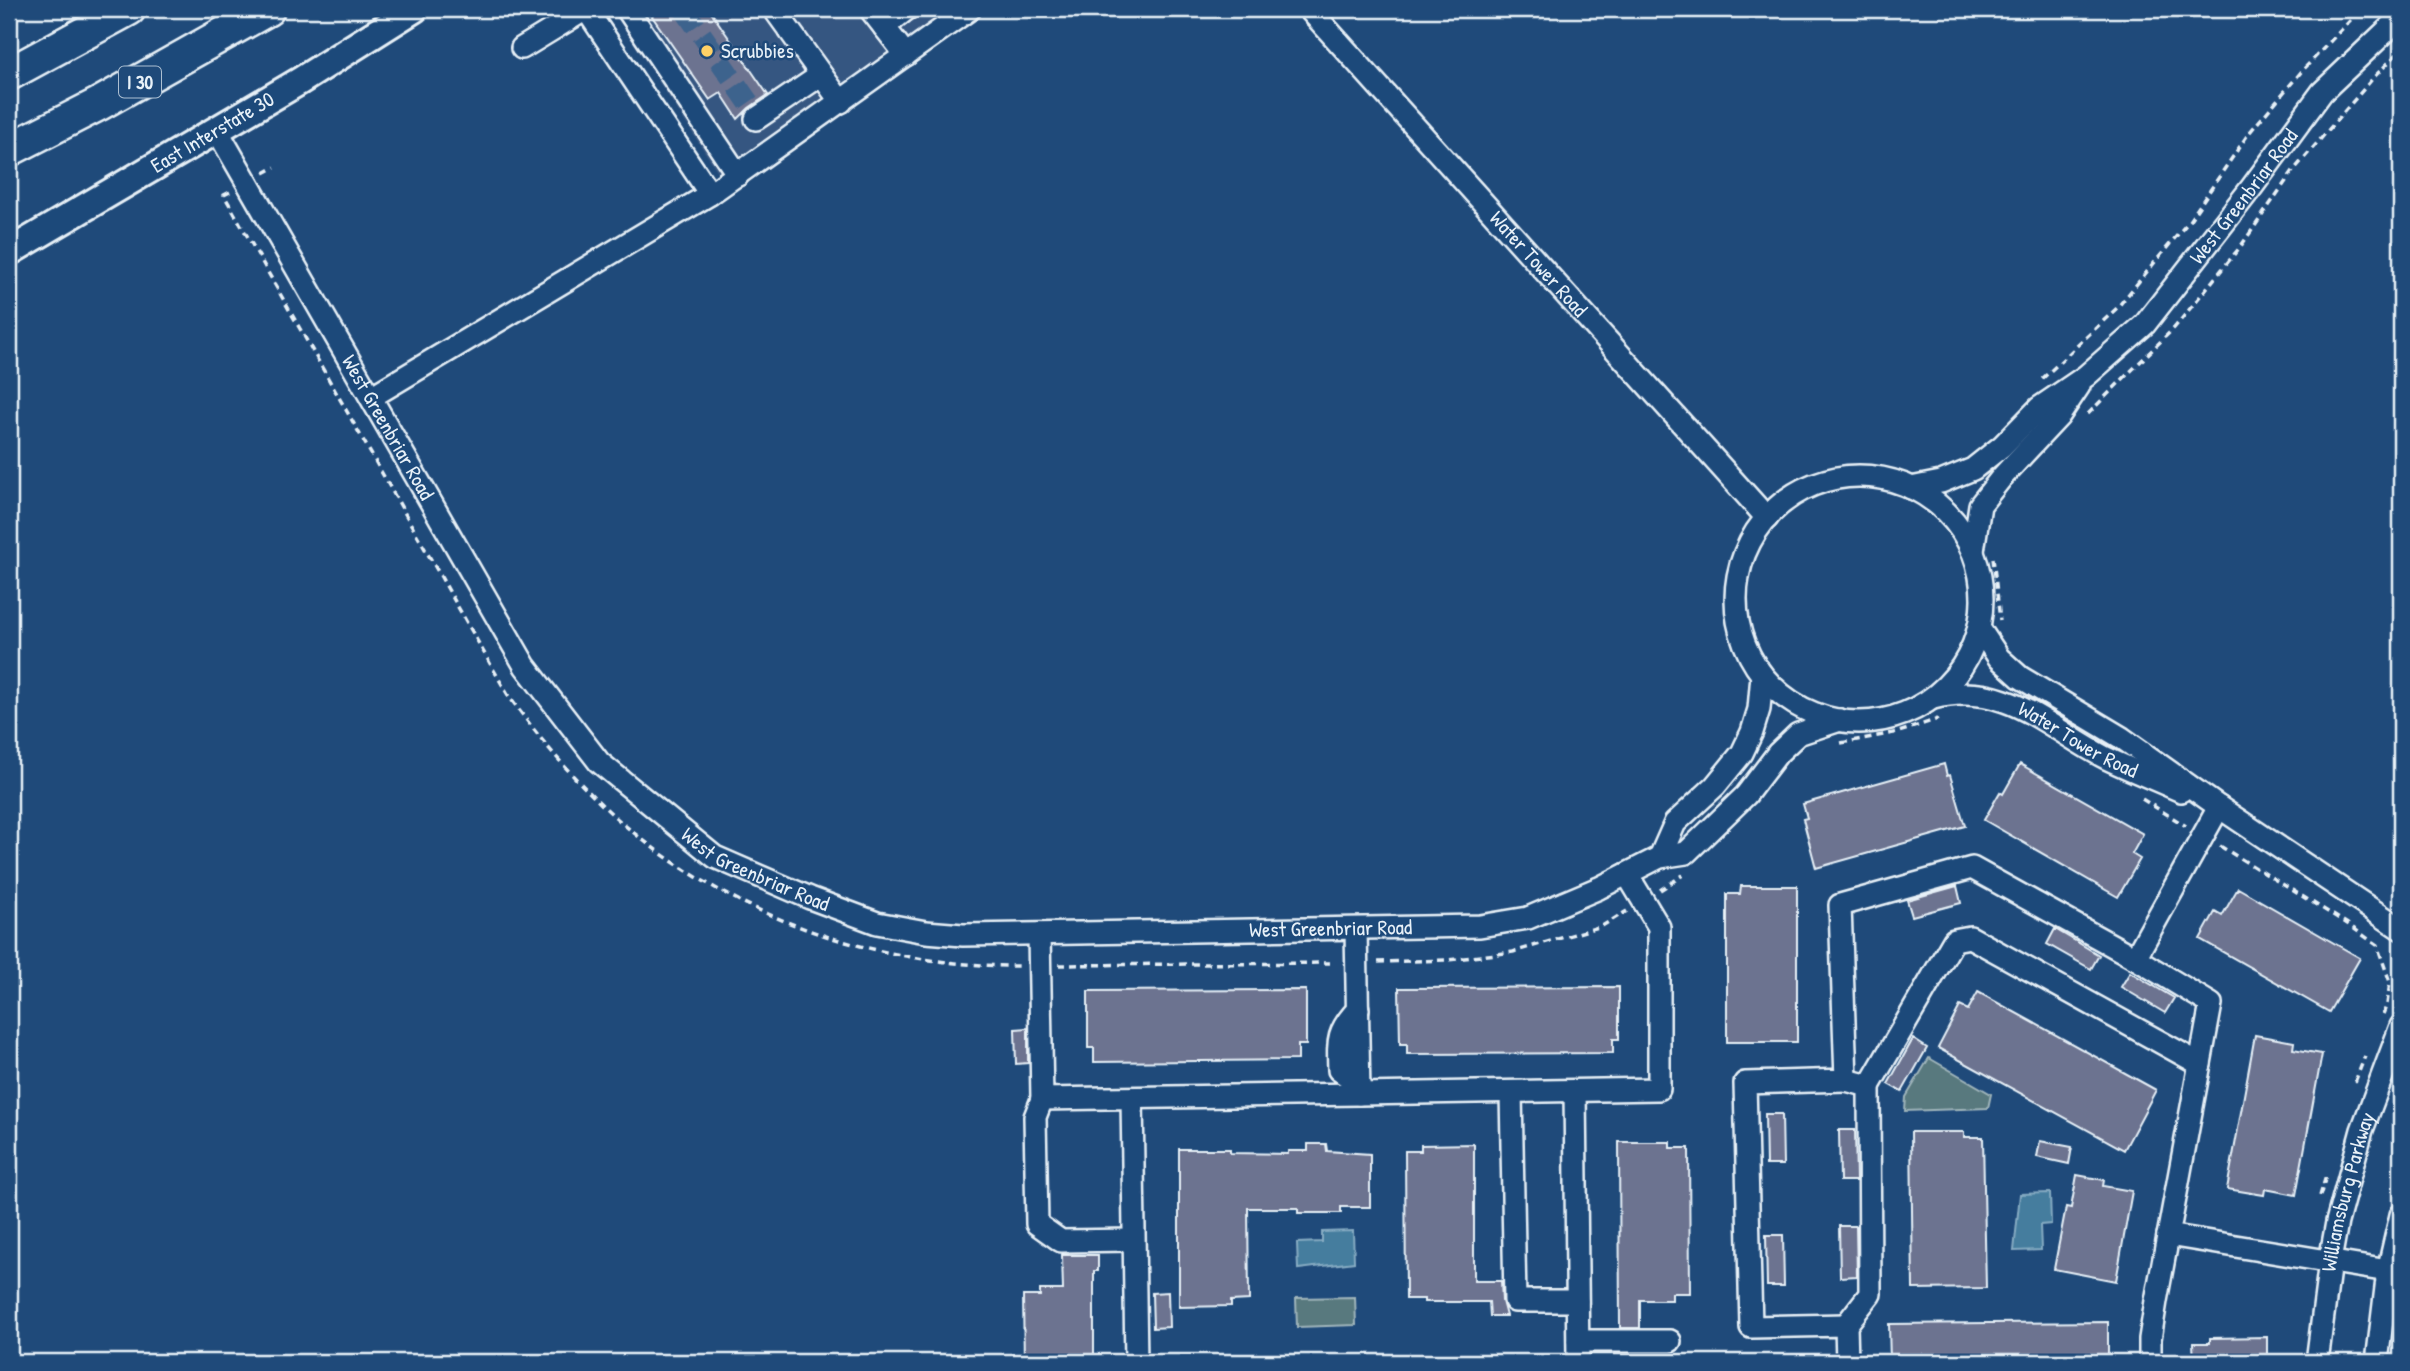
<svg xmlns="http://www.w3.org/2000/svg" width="2410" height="1371" viewBox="0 0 2410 1371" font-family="'Patrick Hand',sans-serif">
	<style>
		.built { fill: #365681 }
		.green { fill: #58797e; stroke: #a0b5bb; stroke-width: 2 }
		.water { fill: #447d9e; stroke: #86abc2; stroke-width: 2 }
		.building { fill: #6c7390; stroke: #e8f1f8; stroke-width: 2 }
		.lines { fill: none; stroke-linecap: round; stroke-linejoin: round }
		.minor-tunnel { stroke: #3d638d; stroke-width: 21; stroke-dasharray: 21 10; stroke-linecap: butt }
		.minor-casing { stroke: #e8f1f8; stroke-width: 26 }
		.major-casing { stroke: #e8f1f8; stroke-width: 32 }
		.highway-casing { stroke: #e8f1f8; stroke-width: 37 }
		.path { stroke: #e8f1f8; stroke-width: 3.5; stroke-dasharray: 7 5; stroke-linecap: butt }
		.minor { stroke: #1f4a7a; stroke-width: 21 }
		.major { stroke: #1f4a7a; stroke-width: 26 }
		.highway { stroke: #1f4a7a; stroke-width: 32 }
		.poi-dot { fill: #ffd166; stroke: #1f4a7a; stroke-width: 2.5 }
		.labels { text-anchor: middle; stroke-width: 5; stroke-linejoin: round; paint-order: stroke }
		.shield { fill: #1f4a7a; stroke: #acbfd2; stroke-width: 2 }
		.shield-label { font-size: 19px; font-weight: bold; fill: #e8f1f8 }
		.poi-label { font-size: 21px; fill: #e8f1f8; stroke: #1f4a7a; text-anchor: start }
		.street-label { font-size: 21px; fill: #e8f1f8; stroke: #1f4a7a }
	</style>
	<rect width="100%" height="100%" fill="#1f4a7a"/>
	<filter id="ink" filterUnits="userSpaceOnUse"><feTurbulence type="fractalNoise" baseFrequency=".0143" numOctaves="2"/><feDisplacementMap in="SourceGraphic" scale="14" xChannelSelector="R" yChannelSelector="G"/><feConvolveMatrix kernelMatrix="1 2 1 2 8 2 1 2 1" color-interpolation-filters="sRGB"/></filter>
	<g filter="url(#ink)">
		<path class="built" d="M611,9H980L727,186Z"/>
		<path class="green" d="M1929,1058L1991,1094L1988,1108L1905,1111L1906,1097Z
			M1355,1297L1356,1325L1297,1327L1296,1298Z"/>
		<path class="water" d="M2050,1193L2051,1224L2040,1225L2041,1250L2014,1251L2020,1194Z
			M1353,1231L1354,1262L1298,1269L1297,1243L1322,1242V1232Z"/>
		<path class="building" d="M647,9H709L768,95L749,108L738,119L721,93L710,100Z
			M1944,764L1947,776L1950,775L1965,826L1816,868L1803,819L1807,818L1803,804Z
			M2020,764L2143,834L2132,854L2140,859L2118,897L1984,820L2000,792L2003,794Z
			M1741,886H1797V1042H1727V894H1740Z
			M1957,886L1961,903L1912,916L1907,900Z
			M2238,888L2360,958L2329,1012L2200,939L2215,912L2222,916Z
			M2055,929L2099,955L2091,969L2047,944Z
			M2130,972L2174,998L2165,1013L2121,987Z
			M1619,987V1039H1613V1053L1407,1054V1044H1400L1399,988Z
			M1306,990V1045H1298V1060L1094,1062V1048H1088V991Z
			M1978,992L2156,1090L2124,1150L1938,1048L1960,1006L1968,1010Z
			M1028,1028V1063L1016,1064L1015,1029Z
			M2255,1035L2294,1042L2293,1049L2322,1054L2296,1195L2265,1189L2264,1195L2227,1189Z
			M1913,1039L1927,1048L1902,1092L1888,1084Z
			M1765,1114H1782L1783,1165H1766Z
			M1839,1130H1855L1856,1181H1840Z
			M1911,1132H1964V1137H1983L1986,1288L1913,1289Z
			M2040,1141L2072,1147L2069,1164L2037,1157Z
			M1619,1142H1670V1148H1689L1690,1293H1672V1300H1640V1328H1620Z
			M1308,1144H1326L1327,1151L1370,1154V1207H1341V1213H1298V1208H1248L1249,1300L1231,1301V1306L1179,1307V1149H1230V1153L1288,1154V1151H1308Z
			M1474,1144V1281H1501L1502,1301L1506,1316H1490L1489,1302H1424V1299H1406L1405,1151H1421V1145Z
			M2077,1175L2104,1180L2103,1186L2132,1191L2116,1281L2054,1269L2066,1207L2071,1208Z
			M1839,1226H1856L1857,1276L1840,1277Z
			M1766,1235H1783L1784,1286H1767Z
			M1062,1255H1098V1271H1094V1362H1024L1023,1296H1040V1290H1063Z
			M1168,1292L1169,1327L1153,1328L1152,1293Z
			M2108,1322V1362H1890L1889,1324Z
			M2267,1337V1362H2194L2193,1343H2210V1338Z"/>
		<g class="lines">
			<path class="minor-tunnel" d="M684,9L753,109"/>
			<g class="minor-casing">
				<g id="minor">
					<path d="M586,9L710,194"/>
					<path d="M627,9L738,175"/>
					<path d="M774,9L841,102"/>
					<path d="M870,9L906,55"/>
					<path id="s1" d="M1309,9L1767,518"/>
					<path d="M884,27L907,9"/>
					<path d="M522,48L586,9"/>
					<path d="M756,119L821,75"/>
					<path id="s2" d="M217,130L525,666L599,762L715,857L810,898L877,923L926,932L963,935L1480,926L1528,918L1599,888L1660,857L1686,853L1746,795L1778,753L1798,734L1840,720"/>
					<path d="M371,397L710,194L970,9"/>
					<circle cx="1859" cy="599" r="123"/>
					<path id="s3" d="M1911,488L1941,482L1973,469L2002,446L2039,408L2086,376L2145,324L2252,187L2322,92L2401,17"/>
					<path d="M1973,551L1980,505L2002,477L2059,416L2079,386"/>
					<path d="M1979,628L1999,658L2020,677L2122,738L2219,807L2401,929"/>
					<path id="s4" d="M1933,698C2007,680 2046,727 2106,758C2131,770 2157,780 2181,791"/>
					<path d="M1660,857L1675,823L1715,786L1742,753L1752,732L1759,709L1762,675"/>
					<path d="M1356,929L1359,1094L1659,1089V927L1627,874"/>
					<path d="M1039,934L1042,1099L1359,1094"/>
					<path d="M2135,958L2219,807"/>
					<path d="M1358,1009C1337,1031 1338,1040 1339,1070L1359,1084"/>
					<path d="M1846,1080L1869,1086L1954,940L1970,937L2200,1064"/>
					<path d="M1575,1091L1578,1362"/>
					<path d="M1511,1092L1515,1301H1577"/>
					<path d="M1132,1098L1136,1362"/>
					<path d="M1042,1099L1035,1117L1037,1224L1061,1241L1133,1240"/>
					<path d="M2168,1235L2388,1271"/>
					<path d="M1846,1325L1870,1294L1869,1086"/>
					<path d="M1578,1341H1670"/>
					<path d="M1847,1362L1846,1325L1751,1327L1745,1083L1846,1080L1840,905L1972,868L2135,958L2211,1004L2156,1301L2150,1339V1362"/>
					<path id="s5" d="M2317,1362L2330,1261L2337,1222L2362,1130L2401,1026"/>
					<path d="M2377,1362L2388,1271L2401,1215"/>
				</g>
			</g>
			<g class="major-casing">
				<g id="major">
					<path id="s6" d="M9,252L300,81L414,9"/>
				</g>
			</g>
			<g class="highway-casing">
				<path id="highway" d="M9,74L129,9
					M9,150L99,104L268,9"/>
			</g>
			<path class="path" d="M264,173L275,167
				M230,192L224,195L508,695C534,731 561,765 593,796C704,907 864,967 1020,966
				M2042,379L2117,308L2189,221L2249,133L2302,71L2361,9
				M2088,414L2175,327L2241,246L2293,171L2374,77L2401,50
				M1993,558L2000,620
				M1841,743L1899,732L1938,719
				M2142,799L2186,826
				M2220,846L2346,923L2377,945L2390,982L2387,1004L2383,1014
				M1660,890L1683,875
				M1378,962L1448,960L1513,952L1602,926L1627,911
				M1059,965L1335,963
				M2355,1082L2365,1056
				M2320,1196L2326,1176"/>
			<use href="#minor" class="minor"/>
			<use href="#major" class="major"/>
			<use href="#highway" class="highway"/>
		</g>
	</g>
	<circle class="poi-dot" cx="707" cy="51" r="7"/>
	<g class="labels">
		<rect class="shield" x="119" y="66.5" width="42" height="31" rx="5"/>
		<g class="shield-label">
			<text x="140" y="89">I 30</text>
		</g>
		<g class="poi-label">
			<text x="721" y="58">Scrubbies</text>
		</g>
		<g class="street-label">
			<text dy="7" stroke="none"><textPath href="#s6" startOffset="236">East Interstate 30</textPath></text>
			<text dy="7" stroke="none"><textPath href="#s3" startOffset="452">West Greenbriar Road</textPath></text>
			<text dy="7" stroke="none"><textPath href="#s1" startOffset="343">Water Tower Road</textPath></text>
			<text dy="7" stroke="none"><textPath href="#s2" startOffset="343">West Greenbriar Road</textPath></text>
			<text dy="7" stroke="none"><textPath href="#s4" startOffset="156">Water Tower Road</textPath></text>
			<text dy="7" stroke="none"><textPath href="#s2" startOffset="931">West Greenbriar Road</textPath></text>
			<text dy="7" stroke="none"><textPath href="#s2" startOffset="1519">West Greenbriar Road</textPath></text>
			<text dy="7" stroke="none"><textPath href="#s5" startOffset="173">Williamsburg Parkway</textPath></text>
		</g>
	</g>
	<rect width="2410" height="1371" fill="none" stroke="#1f4a7a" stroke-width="35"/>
	<rect x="18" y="18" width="2375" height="1336" fill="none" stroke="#e8f1f8" stroke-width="2.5" filter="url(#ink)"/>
</svg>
